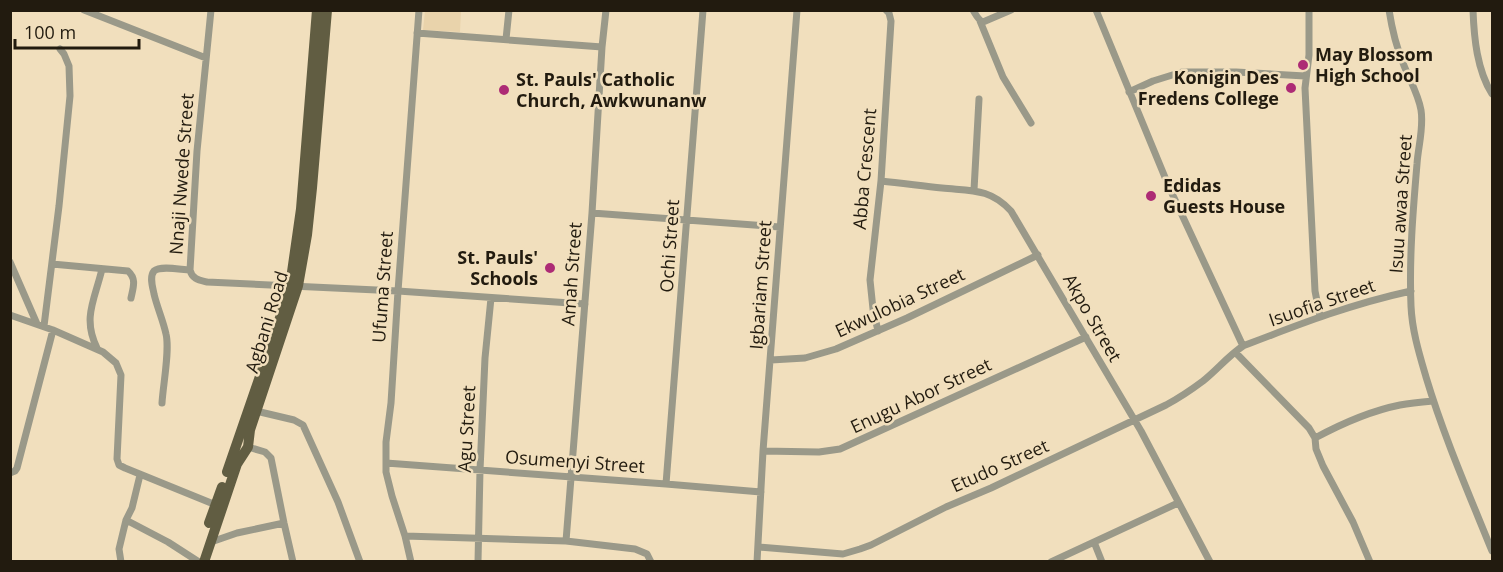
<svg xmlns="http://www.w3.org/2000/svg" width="1503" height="572" viewBox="0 0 1503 572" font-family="'Open Sans',sans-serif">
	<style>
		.built { fill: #e9d3ab }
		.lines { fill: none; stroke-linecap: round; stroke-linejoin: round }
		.minor { stroke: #9a9989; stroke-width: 7 }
		.primary { stroke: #615d42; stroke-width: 10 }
		.poi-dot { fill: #ad2b75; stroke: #f1dfbd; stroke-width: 2 }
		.labels { text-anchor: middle; stroke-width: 5; stroke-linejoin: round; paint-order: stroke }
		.poi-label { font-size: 18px; font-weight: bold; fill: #221b0f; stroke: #f1dfbd; text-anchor: start }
		.street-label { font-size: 18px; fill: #221b0f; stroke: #f1dfbd }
	</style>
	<rect width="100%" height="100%" fill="#f1dfbd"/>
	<path class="built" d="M425,11H461L460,32L423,30Z"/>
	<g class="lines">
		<path class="minor" d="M84,10L206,58
			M211,10L197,151L190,270C192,279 199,280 207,282L398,291L585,304
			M973,10C976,15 978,20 983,22L1011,10
			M1096,10L1169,187L1243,346
			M1309,10V55L1305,88L1315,291L1320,316
			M1389,10C1392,29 1396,46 1403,63C1409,79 1418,93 1421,110C1424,128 1418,147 1417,164C1413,211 1409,259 1411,306C1412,330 1419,353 1426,377C1444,437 1469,494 1492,551
			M1473,10C1474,38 1477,70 1492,94
			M980,21L1003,77L1031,123
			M417,33L602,47
			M506,39L509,10
			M1129,92L1153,81L1182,72H1236L1305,76
			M881,181C902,183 922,186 942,188C971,191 990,188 1011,211L1141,431L1210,562
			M974,190L979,99
			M592,213L780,227
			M10,262L37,324
			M52,264L128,271C137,279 133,288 131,298
			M10,315L53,330L103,352L116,363L121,375L117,459L119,465L125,468L216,505
			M44,326L59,206L70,96L69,66L64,54L60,49
			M878,331L873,309L870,280L881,181L891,21L889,13L886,10
			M97,348C82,318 95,299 102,269
			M1235,352L1309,428L1315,438L1316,449L1323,466L1353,522L1370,562
			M771,360L805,358L836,349L907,318L1038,255
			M162,403C163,385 170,350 166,334C163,320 157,307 154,294C153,288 149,277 154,271C161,265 182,270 190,270
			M256,411L294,420L303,425L338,502L360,562
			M1315,438C1341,424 1370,411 1400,405C1411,403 1422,402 1433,401
			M248,447L265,452L271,458L284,523L293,562
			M763,451L819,452L840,449L1086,337
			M386,463L666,484L761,492
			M10,473L15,471L17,468L53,330
			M140,475L132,508L126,520L168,542L199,562
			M666,484L703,10
			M405,536L566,541L635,549L647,554L651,562
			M566,541L592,213L602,47L606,10
			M211,542L237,533L284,523
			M1094,542L1102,562
			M759,547L843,554L860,549L871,545L946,507L991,488L1166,405C1179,398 1191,390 1203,381C1217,370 1228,356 1243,346C1300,324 1351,304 1411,291
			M121,562L119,549L126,520
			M411,562L405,536L392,496L386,472V442L391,403L398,291L419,10
			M478,562L480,470L485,358L491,298
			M757,562L763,451L797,10
			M1051,562L1178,503"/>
		<path class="primary" d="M227,472L278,324L290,286L301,209L317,10
			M209,523L222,487
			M204,562L237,464L248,447L250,430L298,286L307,235L312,188L327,10"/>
	</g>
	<g class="poi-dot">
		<circle cx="1303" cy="65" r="6"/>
		<circle cx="1291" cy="88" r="6"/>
		<circle cx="504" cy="90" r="6"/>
		<circle cx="1151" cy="196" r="6"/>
		<circle cx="550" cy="268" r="6"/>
	</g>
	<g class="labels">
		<g class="poi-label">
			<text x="1315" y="61">May Blossom<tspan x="1315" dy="21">High School</tspan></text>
			<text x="1279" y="84" text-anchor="end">Konigin Des<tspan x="1279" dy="21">Fredens College</tspan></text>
			<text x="516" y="86">St. Pauls' Catholic<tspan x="516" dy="21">Church, Awkwunanw</tspan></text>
			<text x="1163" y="192">Edidas<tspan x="1163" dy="21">Guests House</tspan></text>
			<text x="538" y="264" text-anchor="end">St. Pauls'<tspan x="538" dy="21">Schools</tspan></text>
		</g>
		<g class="street-label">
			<text transform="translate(865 169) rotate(-85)" y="6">Abba Crescent</text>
			<text transform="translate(182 174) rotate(-86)" y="6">Nnaji Nwede Street</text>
			<text transform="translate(1401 204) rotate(-86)" y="6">Isuu awaa Street</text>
			<text transform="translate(670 246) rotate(-86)" y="6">Ochi Street</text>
			<text transform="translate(572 274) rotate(-86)" y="6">Amah Street</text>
			<text transform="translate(761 285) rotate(-86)" y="6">Igbariam Street</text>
			<text transform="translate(383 287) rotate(-86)" y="6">Ufuma Street</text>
			<text transform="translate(900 303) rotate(-25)" y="6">Ekwulobia Street</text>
			<text transform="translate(1322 303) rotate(-19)" y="6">Isuofia Street</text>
			<text transform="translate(1092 318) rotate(60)" y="6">Akpo Street</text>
			<text transform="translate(267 322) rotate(-73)" y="6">Agbani Road</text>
			<text transform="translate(921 396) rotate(-25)" y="6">Enugu Abor Street</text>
			<text transform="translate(467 429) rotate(-87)" y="6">Agu Street</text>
			<text transform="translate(575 462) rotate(4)" y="6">Osumenyi Street</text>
			<text transform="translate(1000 466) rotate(-24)" y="6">Etudo Street</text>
		</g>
	</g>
	<rect width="1503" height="572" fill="none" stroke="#221b0f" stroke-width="24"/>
	<path d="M15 39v9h124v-9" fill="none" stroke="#221b0f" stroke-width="3"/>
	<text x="24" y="39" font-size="18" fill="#221b0f" stroke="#f1dfbd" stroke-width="4.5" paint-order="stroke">100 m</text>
</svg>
